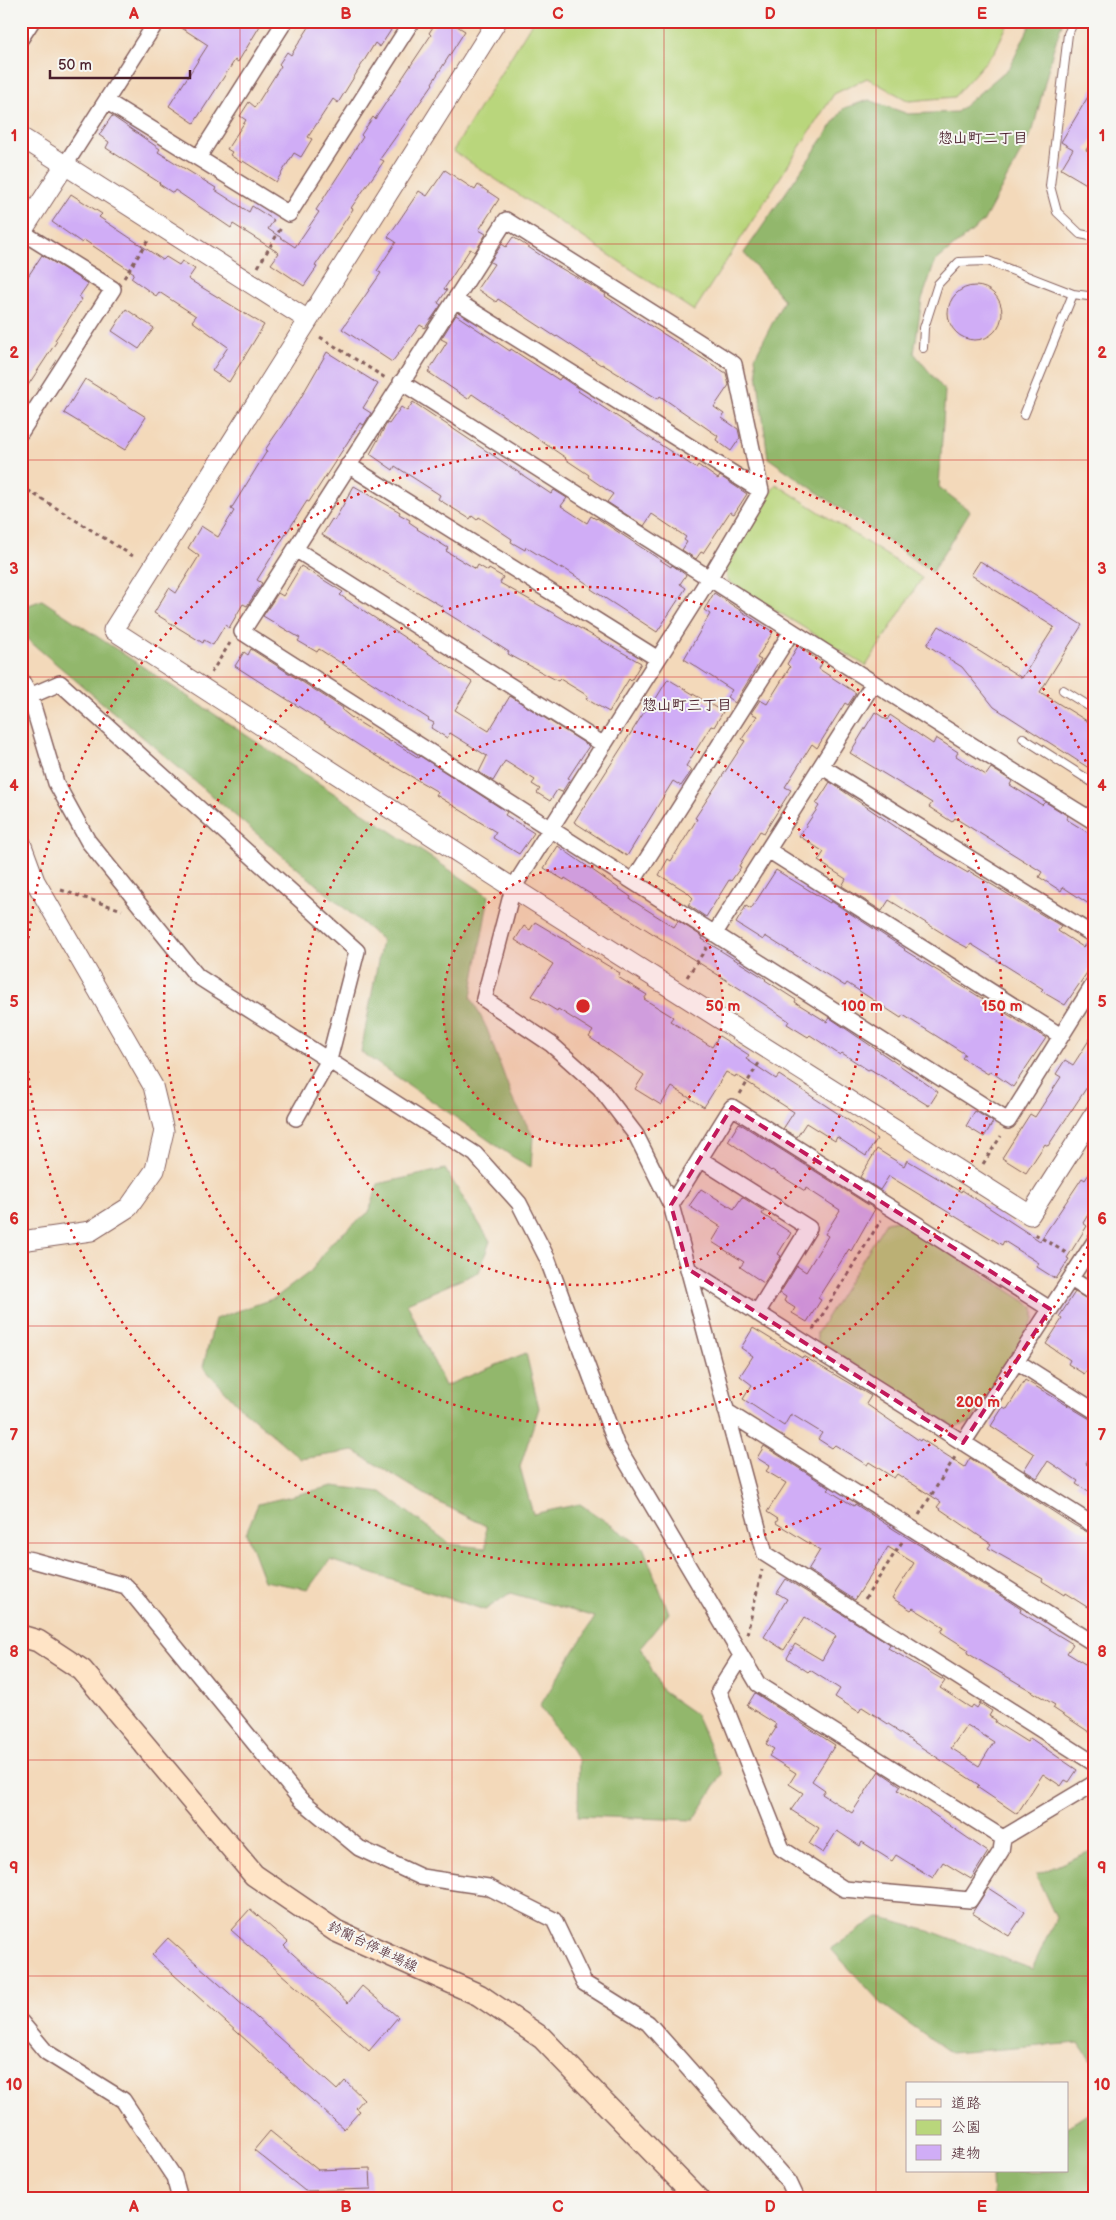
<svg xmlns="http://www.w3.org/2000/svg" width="1116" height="2220" viewBox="0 0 1116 2220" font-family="'Balsamiq Sans','Klee One',sans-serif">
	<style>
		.green { fill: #b9d67c; stroke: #827a54 }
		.forest { fill: #92b76c; stroke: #6e6b4c }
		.building { fill: #d0adf6; fill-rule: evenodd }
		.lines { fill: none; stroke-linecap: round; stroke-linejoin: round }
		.service-casing { stroke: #85605d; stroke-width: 10 }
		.minor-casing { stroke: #85605d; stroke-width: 18 }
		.tertiary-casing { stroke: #85605d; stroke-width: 21 }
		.secondary-casing { stroke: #85605d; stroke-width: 24 }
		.path { stroke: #85605d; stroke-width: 3; stroke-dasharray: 4 4; stroke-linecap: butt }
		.service { stroke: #fff; stroke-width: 8 }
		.minor { stroke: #fff; stroke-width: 15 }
		.tertiary { stroke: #fff; stroke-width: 19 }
		.secondary { stroke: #ffe4c6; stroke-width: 21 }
		.marked { fill: #c2185b; fill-opacity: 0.2; stroke: #c2185b; stroke-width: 4; stroke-dasharray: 10 6; stroke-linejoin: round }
		.grid { fill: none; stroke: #d62828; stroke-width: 1; stroke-opacity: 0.55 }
		.ring { fill: none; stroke: #d62828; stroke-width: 2.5; stroke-dasharray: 2.5 5 }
		.labels { text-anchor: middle; stroke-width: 4; stroke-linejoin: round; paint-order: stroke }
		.street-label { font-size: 14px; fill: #4a1f2b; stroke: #f6f6f2 }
		.neighbourhood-label { font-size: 15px; font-weight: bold; fill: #4a1f2b; stroke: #f6f6f2 }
		.centre { fill: #d62828; stroke: #f6f6f2; stroke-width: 2.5 }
		.ring-label { font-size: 15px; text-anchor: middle; font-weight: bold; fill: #d62828; stroke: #f6f6f2; stroke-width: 4; stroke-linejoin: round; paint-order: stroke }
		.neatline { fill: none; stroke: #d62828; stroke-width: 2 }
		.grid-label { font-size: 16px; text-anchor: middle; font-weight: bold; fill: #d62828 }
	</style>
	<rect width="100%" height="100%" fill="#f6f6f2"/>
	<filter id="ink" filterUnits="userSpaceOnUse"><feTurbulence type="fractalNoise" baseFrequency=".02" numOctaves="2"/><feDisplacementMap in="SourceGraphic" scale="10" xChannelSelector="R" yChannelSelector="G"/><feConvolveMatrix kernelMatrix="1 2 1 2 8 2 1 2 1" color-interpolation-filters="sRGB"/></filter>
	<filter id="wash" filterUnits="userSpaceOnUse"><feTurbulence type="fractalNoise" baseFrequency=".0096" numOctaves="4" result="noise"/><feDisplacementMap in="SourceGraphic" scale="20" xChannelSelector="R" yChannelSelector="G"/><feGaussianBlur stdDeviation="1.12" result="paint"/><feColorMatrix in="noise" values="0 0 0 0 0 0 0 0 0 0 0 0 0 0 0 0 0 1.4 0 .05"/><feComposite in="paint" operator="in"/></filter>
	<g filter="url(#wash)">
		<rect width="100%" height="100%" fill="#f3d9ba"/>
		<path class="green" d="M533,21H1009L995,51L954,97L909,101L867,78L834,94L694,311L453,151Z
			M776,484L922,578L866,666L728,581L725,566Z
			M898,1220L1034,1307V1320L970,1423L954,1427L817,1341V1333L886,1222Z"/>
		<path class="forest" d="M1032,21H1063L1053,50L1033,130L983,222L935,262L922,299L914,353L945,391L939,487L970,511L932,572L768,458L755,357L784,300L744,253L844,108L869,100L908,114L957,112L1010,67Z
			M42,600L489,896L471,997L487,1029L512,1097L533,1136L531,1167L513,1157L361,1052L382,940L21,634V608Z
			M445,1169L490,1241L479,1272L407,1303L445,1386L526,1353L539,1408L520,1467L533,1514L580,1504L643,1547L669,1613L641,1647L662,1691L695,1714L722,1774L694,1820L578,1816L579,1761L540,1706L595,1617L510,1593L485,1610L330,1560L308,1589L264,1581L246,1533L258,1504L333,1486L381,1492L450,1544L486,1548V1526L434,1500L354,1451L301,1459L240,1407L203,1367L215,1319L275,1298L311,1271L332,1242L369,1212L378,1184Z
			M1095,1849V2067L1079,2043L951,2053L882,2004L831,1949L878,1917L936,1933L1032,1969L1056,1918L1036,1875Z
			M1095,2109V2199H993L992,2177L1001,2171H1067V2127Z"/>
		<g id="blocks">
			<path class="building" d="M171,21H263L238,62L235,60L194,123L169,106L208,45Z
				M313,21H377L391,30L380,47L375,43L338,103L333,99L308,137L312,139L301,157L294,153L276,182L243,161L242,163L230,155L232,152L227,149L246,120L240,116L249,102L255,107L281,66L279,64L287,52L291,55Z
				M437,21H449L465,31L432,83L433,84L380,159L384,161L351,208L353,209L315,266L317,267L304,286L271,264L279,253L233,224L231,228L175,190L173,193L159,184L160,183L106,148L109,142L99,135L112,116L160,149L158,152L216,188L215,190L249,212L252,206L274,220L268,229L295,247L319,212L316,210L363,137L361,135L373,117L375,119L431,35L429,33Z
				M1095,85V135L1086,150L1095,155V189L1061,169L1073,149L1061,142Z
				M445,170L475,190L478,185L499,199L479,230L486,234L475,252L470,249L444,289L447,290L438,303L441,305L425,328L420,325L392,362L342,329L381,273L377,271L396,242L388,237L419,191L427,196Z
				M71,194L102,214L99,217L163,260L166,257L179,265L182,261L195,269L188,279L264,325L229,382L212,371L228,347L192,321L196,316L159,292L156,296L131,278L134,273L84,240L82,243L52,222Z
				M513,237L557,266L606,294L605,296L635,316L726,373L729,385L714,407L724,414L722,418L738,429L740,438L731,451L716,440L718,436L660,396L658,399L602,364L601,365L557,336L556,337L498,299L496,302L477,289L494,264L490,262L502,244L506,247Z
				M42,255L88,284L79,297L82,299L55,340L57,341L21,396V287Z
				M948 313a27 27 0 1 1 54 0a27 27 0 1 1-54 0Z
				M126,309L154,328L139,349L112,331Z
				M456,315L510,351L511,349L559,380L561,377L579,389L578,391L696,468L698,465L718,479L720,476L747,494L734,514L730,512L703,553L701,552L696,559L682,550L687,542L684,540L686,537L652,514L644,526L607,502L613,494L588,477L589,475L565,459L566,458L472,394L468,399L428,372L447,342L441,339Z
				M327,352L378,384L363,408L371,413L364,425L360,423L309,502L307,501L284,537L257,580L262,583L247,606L243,604L229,628L225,625L213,645L204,640L203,643L154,613L169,588L176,593L199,556L188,548L201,526L218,537L234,511L231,509L267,451L265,450L300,399Z
				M85,379L146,417L125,450L64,413Z
				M413,402L551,494L554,490L567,498L561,506L587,523L591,516L596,519L597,518L671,567L672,565L686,575L680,584L686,588L657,632L591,589L592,587L562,567L561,569L526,547L525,550L511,542L512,539L479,517L477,520L472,516L470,519L438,499L440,495L395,466L393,470L370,454L387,423L389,424L401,407L407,411Z
				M354,486L400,512L399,514L410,520L409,522L418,528L417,529L448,548L446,551L476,569L478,565L488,571L489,569L503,577L500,583L641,663L631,681L629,679L609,712L586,699L588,696L560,679L558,681L508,654L509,652L442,610L443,607L322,535L332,519L334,521Z
				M980,561L1082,625L1040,692L1095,726V772L994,707L962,667L927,645L939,626L1022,678L1054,627L971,575Z
				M301,566L343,592L340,595L472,682L455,710L489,731L510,696L589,746L568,778L570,779L562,792L557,790L550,801L537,793L540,789L532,784L535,780L505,761L493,781L479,772L487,756L450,733L447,738L431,728L434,723L428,720L429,719L319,649L317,652L298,641L300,638L263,616L278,593L283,596Z
				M714,593L773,632L757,658L761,660L735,703L727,697L732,690L684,659L710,614L704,610Z
				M798,646L822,663L819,669L856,693L848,705L845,703L817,748L812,744L785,787L791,790L764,833L760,831L739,866L741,867L731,881L729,880L706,917L688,905L693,898L687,892L659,875L668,859L671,861L697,819L695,818L745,741L742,739L757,716L751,713L760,700L767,704L790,667L787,664Z
				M251,649L343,708L342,710L352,718L391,742L392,741L419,758L420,756L507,812L505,815L534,833L519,854L493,838L496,832L436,795L438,792L371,753L235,666L244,652L248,655Z
				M668,679L723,712L714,727L711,726L686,766L692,770L681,786L673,781L627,856L574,822L650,703L652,705Z
				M875,712L887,720L890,715L933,744L936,738L958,752L956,756L986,775L991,768L1012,781L1010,785L1042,805L1045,802L1047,803L1068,816L1066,819L1095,837V908L1063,887L1061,891L1039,877L1042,872L955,818L952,822L929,807L932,803L850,753Z
				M830,782L937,855L968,873L969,871L1061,926L1058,931L1083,947L1087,942L1095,945V961L1065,1005L1041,991L1043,989L971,944L968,948L955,941L889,900L882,911L842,886L846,879L818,861L824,852L799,836L819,806L816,804Z
				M558,846L631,897L630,899L674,927L678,921L703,937L702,939L766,979L765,980L796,1000L795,1002L827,1022L830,1018L911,1073L938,1092L929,1106L870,1069L868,1070L842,1053L840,1055L810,1035L808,1037L787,1024L789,1021L764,1004L565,878L564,880L544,868Z
				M776,870L830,903L831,901L905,949L904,950L1046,1038L1013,1087L990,1071L988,1074L962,1058L965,1054L903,1015L901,1018L847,983L845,986L765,936L763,940L736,923L746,906L751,909Z
				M535,922L620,973L618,977L647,995L644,999L673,1017L670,1021L712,1047L719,1036L749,1055L746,1059L776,1079L779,1075L877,1139L866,1156L837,1137L835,1141L806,1123L797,1137L783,1129L794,1112L736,1075L735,1077L726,1072L704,1107L672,1087L661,1105L635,1089L644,1075L589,1037L593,1031L558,1009L557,1011L532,996L553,964L515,940L524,926L530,930Z
				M1095,1031V1075L1048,1146L1045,1144L1026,1173L1002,1158L1030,1114L1035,1117L1061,1077L1056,1074L1065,1060L1073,1065Z
				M975,1111L993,1122L984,1137L966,1126Z
				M739,1123L875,1209L851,1251L849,1249L818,1298L821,1300L807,1322L792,1313L795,1308L784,1301L786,1297L780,1293L797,1266L806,1272L828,1236L825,1234L840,1210L806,1188L805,1191L772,1170L771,1171L728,1141Z
				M877,1149L904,1166L907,1160L961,1192L962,1190L1040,1241L1082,1178L1085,1180L1095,1165V1203L1083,1223L1087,1226L1067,1258L1069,1259L1056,1279L1037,1267L1039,1263L1004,1241L1002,1245L889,1176L880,1190L860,1177Z
				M701,1189L734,1209L742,1197L764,1211L762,1214L791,1233L778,1254L781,1256L764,1283L740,1267L744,1262L712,1242L721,1227L689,1206Z
				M1075,1292L1095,1303V1374L1087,1370L1084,1374L1068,1364L1070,1360L1046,1344L1062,1319L1059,1317Z
				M753,1328L802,1358L803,1356L871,1396L866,1404L920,1441L921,1439L965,1467L970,1458L1074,1525L1095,1536V1612L1065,1593L1064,1595L1042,1581L1043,1579L988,1548L991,1544L937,1507L941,1502L897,1474L894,1478L869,1462L867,1465L835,1445L832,1448L818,1439L822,1433L791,1414L784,1426L743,1399L752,1385L740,1376L753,1356L741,1348Z
				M1025,1380L1095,1422V1447L1086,1464L1088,1465L1095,1455V1496L1076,1484L1078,1481L1048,1461L1037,1478L1024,1470L1034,1454L991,1426L1003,1407L1007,1409Z
				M764,1446L830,1488L828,1490L854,1506L855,1504L895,1530L995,1592L1021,1609L1020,1612L1073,1644L1067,1653L1095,1670V1736L1053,1708L1055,1705L967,1653L969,1650L941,1632L944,1627L913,1608L911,1610L892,1598L914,1563L888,1547L855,1600L808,1570L820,1550L776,1523L778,1519L767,1512L786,1483L766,1471L770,1466L757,1458Z
				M786,1579L890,1644L888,1648L945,1681L940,1688L971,1708L973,1705L977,1708L980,1703L992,1711L989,1716L996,1720L995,1722L1027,1742L1030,1738L1077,1770L1069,1782L1065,1780L1061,1786L1043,1774L1017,1814L977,1787L979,1785L895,1730L896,1729L862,1707L859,1712L835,1697L840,1689L810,1670L808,1672L787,1658L795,1644L822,1660L836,1636L805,1617L784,1650L764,1637L787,1599L777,1593ZM967,1725L994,1742L979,1766L951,1748Z
				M755,1693L835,1745L812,1781L825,1790L822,1794L852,1813L879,1771L901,1786L898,1790L988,1852L971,1879L943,1862L933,1878L896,1855L892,1861L862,1842L860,1846L837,1831L823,1853L809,1844L819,1828L791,1810L803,1793L789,1784L796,1773L769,1756L774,1749L766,1744L776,1728L774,1727L776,1724L747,1706Z
				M988,1888L1025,1912L1009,1936L972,1913Z
				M250,1909L288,1942L284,1946L348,2003L362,1986L398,2017L369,2051L231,1930Z
				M168,1938L337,2090L345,2081L364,2099L356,2108L360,2111L344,2129L152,1955Z
				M270,2131L318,2170L370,2168L371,2189L305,2191L254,2150Z"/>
		</g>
	</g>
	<g filter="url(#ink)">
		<use href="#blocks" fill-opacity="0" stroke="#85605d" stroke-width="1"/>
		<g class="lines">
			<g class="service-casing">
				<path id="service" d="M1074,21L1068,34L1050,186L1057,212L1080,234L1095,237
					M923,348L924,328L938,284L959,262L988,261L1073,294L1095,297
					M1024,415L1073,294
					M1063,690L1095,710
					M1023,738L1095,784"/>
			</g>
			<g class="minor-casing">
				<path id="minor" d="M21,38L32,21
					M106,101L289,214L412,21
					M198,158L285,21
					M65,165L157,21
					M455,300L761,491
					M401,382C633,528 862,678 1095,822
					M21,432L113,289L22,232
					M348,465L658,659
					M295,549L604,745
					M21,680L30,696L56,783L88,841L197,976L475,1154L519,1203L547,1258L616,1444L758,1684L1003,1838
					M30,696L60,683L357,951L329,1060L296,1118
					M821,766L1095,936
					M768,850L1061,1036
					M633,881L792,631
					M715,933L873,684
					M1095,982L1008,1121C753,957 497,795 242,632L506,220L734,364L761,491L710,577L513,888L484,999L551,1044L600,1088L636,1135L671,1205L765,1554L1095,1764
					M700,1159L809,1228L757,1313
					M671,1205L732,1107L1050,1309
					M688,1269L1095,1526
					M1071,1279L1095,1294
					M1016,1361L1095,1411
					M726,1411L1095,1644
					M963,1443L1095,1241
					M21,1558L32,1560L126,1586L300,1799L359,1848L421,1877L488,1887L554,1920L584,1983L648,2023L789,2182L797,2199
					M741,1656L719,1691L782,1849L844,1889L970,1900L1001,1851L1003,1838L1095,1783
					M21,2022L46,2052L123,2100L174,2177L180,2199"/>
			</g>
			<g class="tertiary-casing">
				<path id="tertiary" d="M497,21L113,630L513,888L1030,1215L1095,1113
					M21,137L308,320
					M21,233L65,165
					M21,843L35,881L153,1086L164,1131L155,1170L129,1207L91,1231L21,1241"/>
			</g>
			<g class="secondary-casing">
				<path id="secondary" d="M21,1636L38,1641L82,1670L254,1875L336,1931L479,1995L542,2038L698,2199"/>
			</g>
			<path class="path" d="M258,267L281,228
				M124,278L149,239
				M320,337L387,379
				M21,486L136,558
				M211,673L230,643
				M61,890L122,910
				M687,977L707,947
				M740,1094L759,1063
				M983,1164L1001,1136
				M1035,1234L1068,1254
				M813,1330L881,1220
				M919,1515L955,1457
				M865,1599L902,1542
				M747,1634L762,1570"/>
			<use href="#service" class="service"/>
			<use href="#minor" class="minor"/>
			<use href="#tertiary" class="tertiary"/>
			<use href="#secondary" class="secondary"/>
		</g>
	</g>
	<path class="marked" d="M732,1107L1050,1309L963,1443L688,1269L671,1205Z"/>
	<path class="grid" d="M240,21V2199M452,21V2199M664,21V2199M876,21V2199M21,244H1095M21,460H1095M21,677H1095M21,894H1095M21,1110H1095M21,1326H1095M21,1543H1095M21,1760H1095M21,1976H1095"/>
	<circle cx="583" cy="1006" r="140" fill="#d62828" fill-opacity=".12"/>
	<g class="ring">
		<circle cx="583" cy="1006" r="140"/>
		<circle cx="583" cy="1006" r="279"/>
		<circle cx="583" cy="1006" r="419"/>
		<path d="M1094 1233A559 559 0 1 1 1094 779"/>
	</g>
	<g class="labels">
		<g class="street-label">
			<text transform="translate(373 1946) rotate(26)" y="5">鈴蘭台停車場線</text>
		</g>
		<g class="neighbourhood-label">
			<text x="983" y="143">惣山町二丁目</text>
			<text x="687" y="710">惣山町三丁目</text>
		</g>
	</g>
	<circle cx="583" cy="1006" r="8" class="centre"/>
	<g class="ring-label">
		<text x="723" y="1011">50 m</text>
		<text x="862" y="1011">100 m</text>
		<text x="1002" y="1011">150 m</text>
		<text x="978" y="1407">200 m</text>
	</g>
	<rect width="1116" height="2220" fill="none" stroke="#f6f6f2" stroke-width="55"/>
	<rect x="906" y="2082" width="162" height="90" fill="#f6f6f2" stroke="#b1a0a2"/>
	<rect x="916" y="2099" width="25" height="8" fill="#ffe4c6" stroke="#b1a0a2"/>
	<text x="951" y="2108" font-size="15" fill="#4a1f2b">道路</text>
	<rect x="916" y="2120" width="25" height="15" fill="#b9d67c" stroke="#b1a0a2"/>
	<text x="951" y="2132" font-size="15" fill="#4a1f2b">公園</text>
	<rect x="916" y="2145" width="25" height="15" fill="#d0adf6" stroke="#b1a0a2"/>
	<text x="951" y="2158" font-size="15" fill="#4a1f2b">建物</text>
	<path d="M50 70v8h140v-8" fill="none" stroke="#4a1f2b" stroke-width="2.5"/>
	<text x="58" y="70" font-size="15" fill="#4a1f2b" stroke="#f6f6f2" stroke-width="4" paint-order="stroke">50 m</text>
	<rect x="28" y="28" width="1060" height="2164" class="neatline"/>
	<g class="grid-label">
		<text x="134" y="19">A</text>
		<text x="346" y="19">B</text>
		<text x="558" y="19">C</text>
		<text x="770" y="19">D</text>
		<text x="982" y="19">E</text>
		<text x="14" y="141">1</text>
		<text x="1102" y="141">1</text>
		<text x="14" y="358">2</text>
		<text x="1102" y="358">2</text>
		<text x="14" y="574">3</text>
		<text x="1102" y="574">3</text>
		<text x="14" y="791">4</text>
		<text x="1102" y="791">4</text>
		<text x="14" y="1007">5</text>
		<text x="1102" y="1007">5</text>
		<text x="14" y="1224">6</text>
		<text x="1102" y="1224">6</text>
		<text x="14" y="1440">7</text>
		<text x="1102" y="1440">7</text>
		<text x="14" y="1657">8</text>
		<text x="1102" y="1657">8</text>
		<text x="14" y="1873">9</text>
		<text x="1102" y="1873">9</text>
		<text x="14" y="2090">10</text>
		<text x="1102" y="2090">10</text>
		<text x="134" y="2212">A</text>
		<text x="346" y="2212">B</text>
		<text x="558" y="2212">C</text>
		<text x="770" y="2212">D</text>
		<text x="982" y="2212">E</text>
	</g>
</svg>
